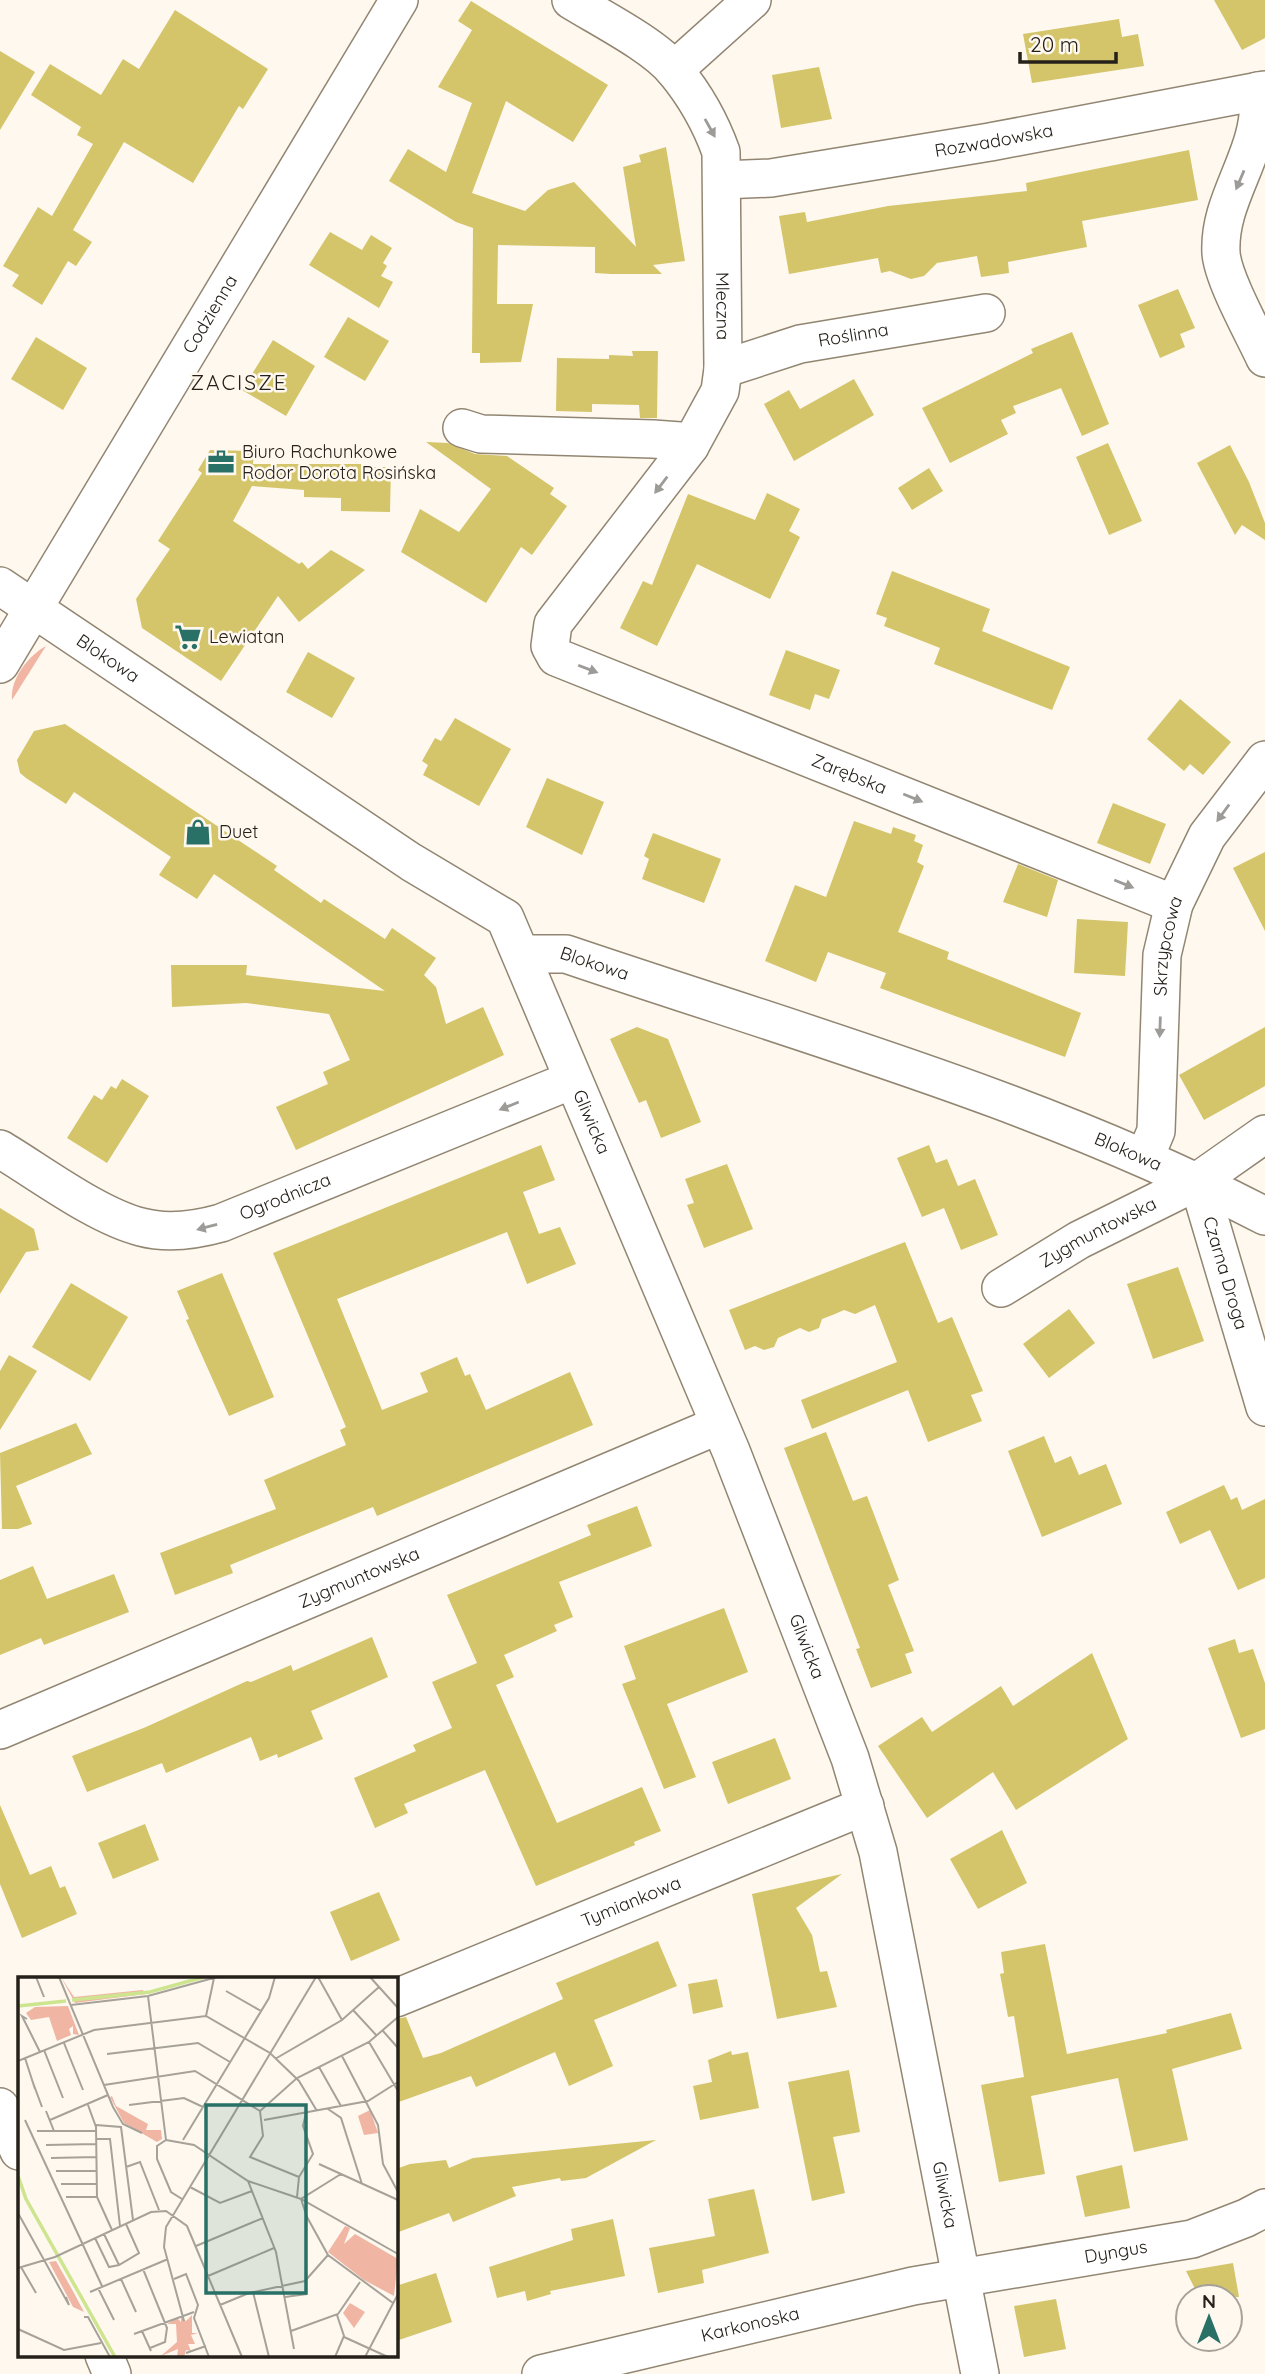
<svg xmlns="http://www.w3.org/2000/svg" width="1265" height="2374" viewBox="0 0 1265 2374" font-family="Quicksand,sans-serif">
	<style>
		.green { fill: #f0b5a3 }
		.building { fill: #d4c56a }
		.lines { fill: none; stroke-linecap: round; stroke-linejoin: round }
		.minor-casing { stroke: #928672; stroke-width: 40 }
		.minor { stroke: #fff; stroke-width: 37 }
		.oneway { fill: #9d9b98 }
		.labels { text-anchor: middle; stroke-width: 5; stroke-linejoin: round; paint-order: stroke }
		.street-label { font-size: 18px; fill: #252019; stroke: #fef8ef }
		.poi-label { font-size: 18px; fill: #252019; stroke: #fef8ef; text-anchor: start }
		.quarter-label { font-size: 21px; letter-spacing: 2px; fill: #252019; stroke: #fef8ef }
		.inset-river { fill: none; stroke: #cee58f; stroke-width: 3.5 }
		.inset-road { fill: none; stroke: #a7a299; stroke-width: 2 }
		.view { fill: #297066; fill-opacity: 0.15; stroke: #297066; stroke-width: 3.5 }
		.inset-edge { fill: none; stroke: #252019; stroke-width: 3.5 }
	</style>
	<rect width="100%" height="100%" fill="#fef8ef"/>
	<path class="green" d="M46,646L12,700C10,679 28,656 46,646Z"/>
	<path class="building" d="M1214,0H1265V38L1242,50Z
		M471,1L608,85L573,142L506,101L472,193L525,211L548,190L574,182L636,247L623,167L641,162L639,155L666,147L685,261L653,265L662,274H611L595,273V247L498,245L497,304H533L521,362L480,363V353H472L473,228L456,222L389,181L408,149L446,172L472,103L438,87L472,30L458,21Z
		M175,10L268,69L243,109L239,106L193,183L124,142L73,230L92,242L76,266L68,261L42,305L12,286L19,275L3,266L38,207L52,216L93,144L77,135L81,127L31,95L50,64L101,95L123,59L139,69Z
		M1119,19L1122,37L1138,34L1144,66L1032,83L1023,34Z
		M0,51L35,72L0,130Z
		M819,67L832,119L781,128L772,75Z
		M1189,150L1198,200L1082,221L1087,247L1008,262L1009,273L981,277L977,256L937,263L924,276L911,279L890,271L881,273L878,258L789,274L779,216L805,212L807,222L888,206L1027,191L1026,183Z
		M330,232L362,250L371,235L392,248L383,263L387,266L381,276L393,282L379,308L309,265Z
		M1178,289L1195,328L1180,334L1185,347L1160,358L1138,305Z
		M348,317L389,341L365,381L324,357Z
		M1072,332L1109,424L1082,436L1061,388L1013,406L1016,413L1001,420L1008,434L950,463L922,408L1033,353L1031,349Z
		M36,337L87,368L63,410L11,379Z
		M273,340L315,366L286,416L242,390Z
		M632,351H658L657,418H640L639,405L592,404V412L556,411L557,358L609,359V355L633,356Z
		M854,379L874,415L794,461L764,404L789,390L800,409Z
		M426,442L448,443L475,454L507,456L554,488L550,494L567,506L532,555L521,547L486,603L401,552L420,509L459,532L491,489Z
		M1108,443L1142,521L1109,535L1076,457Z
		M1230,445L1249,482L1265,523V540L1242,525L1235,535L1197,463Z
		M210,450L254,451L253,464H361V467H391L390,512L341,511V498L304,497V490L252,486L233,521L299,564L302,562L308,569L331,550L365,570L299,622L278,596L221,681L142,628L136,599L170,549L158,541L202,473L198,470Z
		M929,468L943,491L912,510L898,488Z
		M767,493L800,509L789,531L800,537L770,599L697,564L657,646L620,628L643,581L652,585L688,494L755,520Z
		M892,571L990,609L982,631L1070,667L1052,710L934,664L940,648L884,626L887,618L876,614Z
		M786,650L840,670L829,699L815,694L810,710L769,695Z
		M308,652L355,678L332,718L286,692Z
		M1180,699L1231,742L1203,775L1190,764L1184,771L1147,739Z
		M455,718L511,749L479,806L423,775L428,765L422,761L435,738L441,741Z
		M65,724L277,866L274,870L321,903L324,899L385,939L392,928L436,958L424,975L436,987L446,1024L483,1007L504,1055L296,1150L276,1107L328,1084L323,1072L350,1060L329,1014L246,1003L172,1007L171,965H247L246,975L385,991L214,874L197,899L159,875L171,857L74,792L66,804L26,778L20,773L17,760L34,731Z
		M547,778L604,802L582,855L526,827Z
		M1113,803L1166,824L1150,864L1097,843Z
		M854,821L891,834L893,827L916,835L914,841L923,845L917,862L924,866L898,932L949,952L947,959L1081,1013L1065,1057L880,988L886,973L828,952L816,982L765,961L795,885L826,897Z
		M653,833L721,859L704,903L642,879L649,859L644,856Z
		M1265,852V931L1233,868Z
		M1018,864L1058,880L1047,917L1003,902Z
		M1077,919L1128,922L1125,976L1074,973Z
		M637,1027L668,1039L701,1122L661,1138L646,1100L639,1103L610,1039Z
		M1265,1027V1086L1204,1120L1179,1075Z
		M122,1079L149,1096L107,1163L67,1138L94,1095L102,1100L111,1086L116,1089Z
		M541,1145L555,1180L523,1192L539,1234L560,1227L576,1264L527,1284L507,1232L337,1299L382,1410L428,1392L420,1373L457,1357L465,1376L470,1374L486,1410L570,1372L593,1425L377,1516L373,1507L230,1565L233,1573L175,1595L160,1553L276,1509L264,1480L346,1445L340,1430L346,1427L273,1253Z
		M929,1145L936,1163L947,1159L958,1186L975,1179L998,1235L961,1250L944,1208L922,1217L897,1158Z
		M727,1164L753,1229L704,1248L687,1205L694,1203L685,1179Z
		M0,1208L34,1229L39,1250L26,1252L0,1294Z
		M905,1242L938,1323L952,1317L983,1391L971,1395L982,1421L928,1442L908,1390L812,1429L801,1400L897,1362L875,1305L855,1314L844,1310L835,1314L822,1319L819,1328L809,1332L800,1328L791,1332L778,1338L774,1347L764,1350L755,1346L745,1350L729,1310Z
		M1178,1267L1204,1341L1153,1359L1127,1284Z
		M222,1273L274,1397L229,1416L186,1320L189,1319L177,1291Z
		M71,1283L128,1317L90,1381L32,1347Z
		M1069,1309L1095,1343L1049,1378L1023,1344Z
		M9,1355L37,1371L0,1430V1371Z
		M76,1423L92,1454L16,1486L32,1524L18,1529H2L0,1453Z
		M826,1432L853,1501L867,1496L899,1580L888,1585L914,1651L905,1654L912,1673L871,1688L856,1649L860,1648L784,1448Z
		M1044,1436L1055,1463L1071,1456L1079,1475L1106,1464L1122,1504L1042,1537L1008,1451Z
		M1224,1485L1231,1500L1237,1497L1242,1510L1265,1499V1578L1238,1590L1210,1530L1180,1544L1166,1512Z
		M637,1506L652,1546L559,1582L573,1617L554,1625L557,1631L504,1655L514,1677L496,1685L557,1823L642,1787L661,1831L634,1842L635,1845L536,1886L485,1770L404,1804L408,1813L375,1828L354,1778L416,1751L413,1745L452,1728L432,1682L477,1663L447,1595L591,1535L587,1525Z
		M33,1566L47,1599L114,1574L129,1612L44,1645L41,1638L0,1655V1580Z
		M724,1608L748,1672L667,1704L696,1777L664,1789L622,1684L636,1679L624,1646Z
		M372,1637L388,1677L311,1711L323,1739L278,1758L277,1754L260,1761L251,1737L166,1773L162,1763L87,1792L72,1756L146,1727L247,1681L251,1682L291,1665L293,1671Z
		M1235,1639L1239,1653L1253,1649L1265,1683V1729L1241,1738L1208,1648Z
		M1092,1653L1128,1739L1016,1810L993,1772L927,1818L878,1746L922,1717L932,1732L1001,1686L1013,1706Z
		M775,1738L791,1779L728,1804L712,1762Z
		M0,1805L30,1875L51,1866L60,1888L65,1886L77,1914L22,1938L0,1884Z
		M145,1824L159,1860L113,1879L98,1843Z
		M1002,1830L1027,1883L978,1909L950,1859Z
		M842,1874L796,1908L812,1935L820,1972L827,1971L837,2007L777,2019L752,1894Z
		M379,1892L400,1940L351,1961L330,1912Z
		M658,1941L677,1986L594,2020L613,2066L569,2086L555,2052L476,2087L471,2076L396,2103V2019L406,2017L423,2058L441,2053L563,1999L556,1983Z
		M1045,1944L1067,2054L1167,2033L1166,2030L1231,2013L1242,2049L1172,2069L1188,2140L1134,2152L1118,2078L1031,2096L1045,2174L999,2182L981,2085L1024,2077L1014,2016L1008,2017L1000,1974L1004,1973L1001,1952Z
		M717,1979L723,2007L693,2014L688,1984Z
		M731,2051L732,2055L748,2052L759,2108L700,2120L693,2086L712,2082L708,2060Z
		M849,2070L860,2132L833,2137L845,2193L812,2201L788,2082Z
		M656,2140L586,2178L561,2181L560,2178L512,2187L516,2196L453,2222L449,2213L396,2233V2169L410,2164L446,2160L449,2168L473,2158Z
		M1122,2165L1130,2208L1085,2217L1076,2176Z
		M754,2189L769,2253L702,2270L704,2283L658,2293L649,2248L715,2236L708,2199Z
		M613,2219L625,2276L550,2291L551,2294L527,2301L525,2291L497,2298L489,2267L573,2240L571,2229Z
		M1233,2263L1239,2297H1199L1186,2271Z
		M436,2273L452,2322L396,2341V2286Z
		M1056,2299L1066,2349L1024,2357L1014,2306Z"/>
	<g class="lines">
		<g class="minor-casing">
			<g id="minor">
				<path id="s1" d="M571,0C600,18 654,45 675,71C694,94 711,124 721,152L723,369L720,391L690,446L553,624L550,646L556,657L1174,904"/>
				<path d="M674,70L752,0"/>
				<path d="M1258,91C1265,152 1218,195 1221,253C1223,279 1253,332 1265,358"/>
				<path id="s2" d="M722,180L771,178L990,142L1265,90"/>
				<path id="s3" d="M723,369L800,344L986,313"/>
				<path d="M462,428L481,434L653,439L680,441L690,446"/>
				<path id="s4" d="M0,586L411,862L505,918L731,1451L850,1758L878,1852L980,2374"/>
				<path id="s5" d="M0,664L399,0"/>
				<path id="s6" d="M522,954H566C802,1034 1043,1101 1265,1216"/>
				<path id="s7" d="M0,1149C40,1173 97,1216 141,1227C167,1234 196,1230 221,1223L572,1080"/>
				<path id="s8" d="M1145,1157L1156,1131L1162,955L1174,904L1207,836L1265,760"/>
				<path id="s9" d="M1198,1181L1265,1407"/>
				<path id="s10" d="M1001,1288L1079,1240L1198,1181L1265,1134"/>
				<path id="s11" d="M0,1730L719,1425"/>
				<path id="s12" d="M396,1998L865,1806"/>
				<path d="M0,2107L19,2151"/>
				<path d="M104,2355L112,2374"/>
				<path id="s13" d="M541,2374L913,2286L1192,2239L1246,2218L1265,2208"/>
			</g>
		</g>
		<use href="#minor" class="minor"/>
	</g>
	<defs><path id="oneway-solid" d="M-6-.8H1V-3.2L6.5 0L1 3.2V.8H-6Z" transform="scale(1.75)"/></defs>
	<g class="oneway">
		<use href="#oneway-solid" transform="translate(710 128) rotate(61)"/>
		<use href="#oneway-solid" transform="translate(1240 180) rotate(113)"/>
		<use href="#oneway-solid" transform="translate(661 485) rotate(127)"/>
		<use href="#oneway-solid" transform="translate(588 669) rotate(21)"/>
		<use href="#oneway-solid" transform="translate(913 798) rotate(22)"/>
		<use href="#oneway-solid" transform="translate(1223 813) rotate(126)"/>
		<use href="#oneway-solid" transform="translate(1124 884) rotate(22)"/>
		<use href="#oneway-solid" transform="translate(1160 1027) rotate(92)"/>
		<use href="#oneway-solid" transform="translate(509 1106) rotate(158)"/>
		<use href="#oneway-solid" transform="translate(207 1227) rotate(165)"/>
	</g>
	<defs>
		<g id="office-bare" transform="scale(2.1)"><path d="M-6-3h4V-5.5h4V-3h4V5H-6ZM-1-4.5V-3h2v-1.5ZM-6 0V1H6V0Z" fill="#297066" stroke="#fef8ef" stroke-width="2.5" paint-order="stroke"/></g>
		<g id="supermarket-bare" transform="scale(2.1)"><path d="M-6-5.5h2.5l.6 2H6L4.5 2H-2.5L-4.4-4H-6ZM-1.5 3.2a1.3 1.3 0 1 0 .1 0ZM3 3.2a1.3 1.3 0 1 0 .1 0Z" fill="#297066" stroke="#fef8ef" stroke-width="2.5" paint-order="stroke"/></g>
		<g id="shop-bare" transform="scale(2.1)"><path d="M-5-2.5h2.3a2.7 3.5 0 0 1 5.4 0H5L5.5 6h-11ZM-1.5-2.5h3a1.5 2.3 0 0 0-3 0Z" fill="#297066" stroke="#fef8ef" stroke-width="2.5" paint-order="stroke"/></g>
	</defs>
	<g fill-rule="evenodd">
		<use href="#office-bare" x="221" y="462"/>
		<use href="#supermarket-bare" x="188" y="637"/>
		<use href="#shop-bare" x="198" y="832"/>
	</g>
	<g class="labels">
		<g class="street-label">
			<text dy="6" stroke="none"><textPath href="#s2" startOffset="275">Rozwadowska</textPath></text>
			<text dy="6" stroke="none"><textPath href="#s1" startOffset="374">Mleczna</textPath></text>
			<text dy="6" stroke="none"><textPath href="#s5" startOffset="408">Codzienna</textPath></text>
			<text dy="6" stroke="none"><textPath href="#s3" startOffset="135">Roślinna</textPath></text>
			<text dy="6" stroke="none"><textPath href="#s4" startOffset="130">Blokowa</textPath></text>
			<text dy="6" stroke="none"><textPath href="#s1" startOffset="1097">Zarębska</textPath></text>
			<text dy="6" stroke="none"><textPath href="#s8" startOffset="214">Skrzypcowa</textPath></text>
			<text dy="6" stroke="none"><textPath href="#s6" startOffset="74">Blokowa</textPath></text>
			<text dy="6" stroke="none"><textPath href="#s4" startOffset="826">Gliwicka</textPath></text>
			<text dy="6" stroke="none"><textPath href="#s6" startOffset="640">Blokowa</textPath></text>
			<text dy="6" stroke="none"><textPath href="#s7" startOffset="312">Ogrodnicza</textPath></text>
			<text dy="6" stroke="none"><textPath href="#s10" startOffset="112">Zygmuntowska</textPath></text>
			<text dy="6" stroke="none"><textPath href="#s9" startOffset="96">Czarna Droga</textPath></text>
			<text dy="6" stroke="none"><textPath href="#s11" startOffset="390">Zygmuntowska</textPath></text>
			<text dy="6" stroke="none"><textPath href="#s4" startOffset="1393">Gliwicka</textPath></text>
			<text dy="6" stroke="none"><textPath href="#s12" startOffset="254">Tymiankowa</textPath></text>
			<text dy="6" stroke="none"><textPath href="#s4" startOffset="1960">Gliwicka</textPath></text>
			<text dy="6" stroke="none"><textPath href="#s13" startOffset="588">Dyngus</textPath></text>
			<text dy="6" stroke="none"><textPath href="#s13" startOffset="215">Karkonoska</textPath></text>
		</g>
		<g class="poi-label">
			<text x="242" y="458">Biuro Rachunkowe<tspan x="242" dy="21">Rodor Dorota Rosińska</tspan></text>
			<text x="209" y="643">Lewiatan</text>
			<text x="219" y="838">Duet</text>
		</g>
		<g class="quarter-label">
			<text x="239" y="390">ZACISZE</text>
		</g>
	</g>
	<g transform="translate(18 1977)">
		<rect width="380" height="380" fill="#fef8ef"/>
		<path d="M43,0L56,20L125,13L127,17L57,26ZM50,29L61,58L55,57V49L51,52L53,58L39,64L31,40L13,43L8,36L17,30ZM94,119L98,129L130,147L128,153H143L144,162L139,165L106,146L92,120ZM352,133L360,156L346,158L340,139ZM327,249L332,251L326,267L337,257L380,282L376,319L346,303L310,275ZM38,284L56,316L66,335L55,330L31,285ZM332,326L347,335L336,351L325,336ZM174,338V356H180L173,358L177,367H170L173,374L168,373L166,380H159L160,372L143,379L159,365L158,347H149L159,341L163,345V340L168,344Z" fill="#f0b5a3"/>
		<path class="inset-river" d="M54,23L132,15L186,0M0,29L48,24M0,199L8,222L97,380"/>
		<path class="inset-road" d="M18,0L26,20M41,0L95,130L105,147L124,156M300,0L324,43M352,0L380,31M208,14L243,34M130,19L148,163M53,28L130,19L199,0M335,33L359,59M188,39L196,1M9,42L4,39L22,75M365,54L380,71M351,65L380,114M46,66L65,113M26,73L45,121M89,77L180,66L212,85M324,79L360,148L365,187L380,215M7,81L17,112M257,82L324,43L361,10M0,84L76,53L188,39L252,76L281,104L299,134M301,90L323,129M14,103L24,130M86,108L177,94L242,134L245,159L232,180L281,200M70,128L78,150L79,220L94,253M111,128L166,121L185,130M310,132L323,141L344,207M28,134L36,154M242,134L279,101L351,65L380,40M7,143L84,309M32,143L90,118M246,143L350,124L380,105M78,148L103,150L115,243M19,154H78M78,162H92L102,249M148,163L176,168L230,204L283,222L380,277M148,163L139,169V182L153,215L164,222M165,163L251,21L257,0M28,168L78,167M33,181L78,180M301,187L380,223M108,190L122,185L141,233M38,194H78M323,197L283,222L289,240L310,278L375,326M230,204L258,275L276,372M43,207H78M172,210L202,226L234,214M48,220H79M279,220L281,200L295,177L285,149L288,136M0,236L51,328L48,320M86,257L101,288M77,261L91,290L101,288L121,276L108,247M178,269L245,241M3,290L18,316M0,291L37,280L133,235L148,234L169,249L224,380M125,292L149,351L147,365L132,371M190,299L256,271M103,302L118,335M156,302L168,297L180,328L176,341L191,380M80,311L96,343M72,315L150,282M235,315L251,380M267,320L289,317M202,328L231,316L287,304L310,278M66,340H70L92,380M166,344L146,270L148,250L298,0M0,352L46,373L83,366M124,354L133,374M273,354L320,337L342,305M116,357L176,335M326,360L370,380M168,376L188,369M317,380L326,359L319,338M347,380L380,317"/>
		<path class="view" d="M188,128H288V316H188Z"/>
		<rect width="380" height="380" class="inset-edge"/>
	</g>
	<g transform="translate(1209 2318)"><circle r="33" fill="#fef8ef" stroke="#a7a299" stroke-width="2"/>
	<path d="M0-5L12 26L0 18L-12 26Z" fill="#297066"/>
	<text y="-10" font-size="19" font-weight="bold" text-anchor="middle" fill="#252019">N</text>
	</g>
	<path d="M1020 52v10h96v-10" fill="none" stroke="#252019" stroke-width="3.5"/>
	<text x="1030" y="52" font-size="21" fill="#252019" stroke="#fef8ef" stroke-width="5" paint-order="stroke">20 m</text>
</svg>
